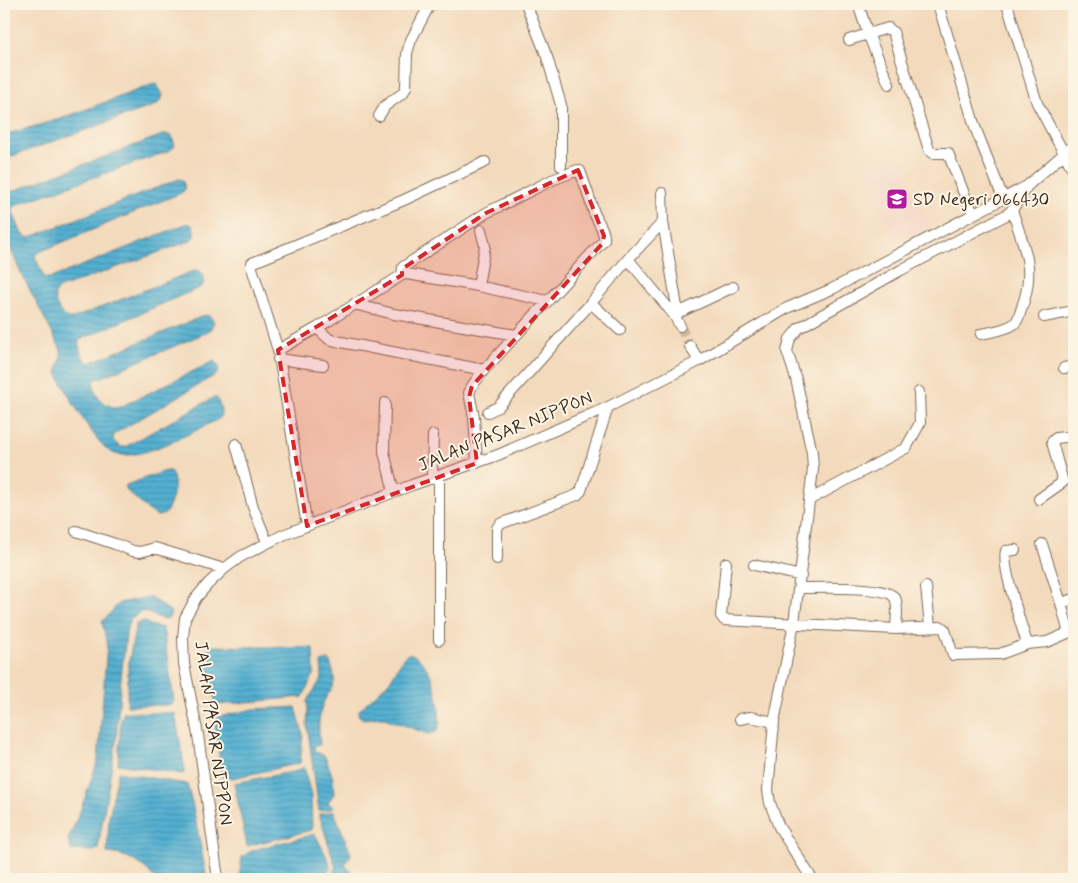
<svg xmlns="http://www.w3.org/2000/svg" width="1078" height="883" viewBox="0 0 1078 883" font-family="Mynerve,sans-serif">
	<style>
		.built { fill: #f4d3c1 }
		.water { fill: url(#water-rules); stroke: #476d78 }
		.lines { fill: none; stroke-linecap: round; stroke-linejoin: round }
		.minor-tunnel { stroke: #ceb79c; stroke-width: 10; stroke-dasharray: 10 5; stroke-linecap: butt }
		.minor-casing { stroke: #7b6855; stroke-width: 12 }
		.minor { stroke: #fff; stroke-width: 10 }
		.marked { fill: #d62828; fill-opacity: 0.2; stroke: #d62828; stroke-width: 4; stroke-dasharray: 10 6; stroke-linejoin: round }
		.labels { text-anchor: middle; stroke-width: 4; stroke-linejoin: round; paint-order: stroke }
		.poi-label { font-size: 18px; fill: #3b2a1e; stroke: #fcf5e5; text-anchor: start }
		.street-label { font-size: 18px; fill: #3b2a1e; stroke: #fcf5e5 }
	</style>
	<defs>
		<pattern id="water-rules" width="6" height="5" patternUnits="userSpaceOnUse" patternTransform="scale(1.25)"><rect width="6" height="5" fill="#53b0d1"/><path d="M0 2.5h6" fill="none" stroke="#468fa9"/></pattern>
	</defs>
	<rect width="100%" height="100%" fill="#fcf5e5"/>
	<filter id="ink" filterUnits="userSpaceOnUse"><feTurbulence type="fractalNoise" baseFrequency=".02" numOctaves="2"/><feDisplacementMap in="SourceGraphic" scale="10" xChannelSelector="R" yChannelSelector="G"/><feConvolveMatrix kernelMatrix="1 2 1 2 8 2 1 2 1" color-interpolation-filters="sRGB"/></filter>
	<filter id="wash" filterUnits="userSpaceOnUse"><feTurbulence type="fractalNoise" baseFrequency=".0096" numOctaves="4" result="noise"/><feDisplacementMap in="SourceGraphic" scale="20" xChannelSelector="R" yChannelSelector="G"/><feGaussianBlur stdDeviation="1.12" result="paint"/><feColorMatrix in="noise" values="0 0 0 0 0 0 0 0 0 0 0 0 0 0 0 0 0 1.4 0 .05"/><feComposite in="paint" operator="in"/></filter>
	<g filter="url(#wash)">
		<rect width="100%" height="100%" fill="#f3dabc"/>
		<path class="built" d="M900,155L930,228L894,242L864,170Z"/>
		<path class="water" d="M157,84L163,95L161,101L156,105L4,159V135L63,118L151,85Z
			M165,134L172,136L175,146L169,151L18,204L12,210L21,232L28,238L179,179L183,180L185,190L181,193L37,253L35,256L44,277L51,278L188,223L193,226L195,235L190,241L60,288L55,292C53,302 61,318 71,319L196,270C203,271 206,278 203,285L199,288L79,340C78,347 82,359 89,363L203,316C209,314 211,317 214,322L210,330L203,334L95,380C90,394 105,407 118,408L214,361L218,365L219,370L217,374L114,434L113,440L120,447H125L213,398H217L221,409V417L217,420C194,431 136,464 113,453C96,446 67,393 58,375C56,366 63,359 61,350L19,269L4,233V188L9,191H13Z
			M165,471H170C179,483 172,503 165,514L157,516L146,508L126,490V485Z
			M150,597L171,612L169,618L162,619L143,611L131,619L127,627L121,678L116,741L98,848L94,851L71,850L68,840L81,809L98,760L107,644L102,622L119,603Z
			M144,621L150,625L163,628L174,701L171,705L127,706L128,666L136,624Z
			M211,646L313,648L314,673L303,697L216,705L205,653Z
			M408,654H412C421,659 428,668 432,678C436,687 444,725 436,732C434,733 431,733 428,734L382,717L363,719L358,715L359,710L389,682L404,657Z
			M329,660C343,693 325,686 320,714C318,725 319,735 320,745H315L314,751L325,756L333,778L334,794L328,802L334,808L319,811L307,724L308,711L307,701L322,678L321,662Z
			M296,707L303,734L300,763L233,778L222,777L214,718L254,709Z
			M124,712L175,713L185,770L183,774L118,764L121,719Z
			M304,767L311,796L312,830L247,846L234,783L297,771Z
			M118,772L187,784L193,807L207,879H155C143,863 127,854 107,853L109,817Z
			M334,811L351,854L345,865L353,874L350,879H328L336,868L319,814Z
			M315,834L329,861L330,868L322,879H239L242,857L253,850Z"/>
	</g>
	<g filter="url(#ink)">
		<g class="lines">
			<path class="minor-tunnel" d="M680,326L690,346"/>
			<g class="minor-casing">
				<path id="minor" d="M526,4L547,57L561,105V166
					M858,4L868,34L888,28L893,32L929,150L933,153H948L967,201L974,214
					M938,4L975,127L1003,198
					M1007,4L1037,103L1074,172
					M849,40L868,34L889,84
					M379,116L385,106L403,93L406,87L407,53L411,40L430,4
					M662,193L663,222L678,313
					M628,259L663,222
					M402,275L403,267L486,213L552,180L578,170L580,171C585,184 589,196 593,210C596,220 605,229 604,240L484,370L472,386L469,393L474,417L477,463
					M478,286L485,246L481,230
					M591,303L620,330
					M354,304L394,314L516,335
					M674,315L733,287
					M1044,317L1074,311
					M317,328L329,339L336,341L484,370
					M981,334C991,332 1006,330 1014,324C1019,320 1020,313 1022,307C1036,268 1024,247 1012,210
					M690,346L699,361
					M278,350L317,328L402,275L407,274L478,286L547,301
					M278,359L323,365
					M1064,368L1074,366
					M385,403L384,452L394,492
					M488,412L498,407L591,303L628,259L674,315L680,326
					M236,444L253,507L267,542
					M439,477V640
					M432,479L433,435
					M1039,499L1063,482L1052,442L1056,438L1074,436
					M809,500L906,448L920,423L919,392
					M307,526L278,350L252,268V263L404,200L485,162
					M76,531L115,544L133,551L140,552L155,548L224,569
					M1042,544L1061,603
					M1015,550L1006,551C1001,566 1022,626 1027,644
					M497,559V528L500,524L577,495L581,491L608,407
					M726,563L721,616L724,620L896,629L942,627L945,630L953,655L1000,654L1027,644L1047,642L1068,633V630L1061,603L1074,599
					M754,565L801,576
					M926,587L930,627
					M799,588C814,588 888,585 895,598C899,606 896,620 896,629
					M740,719L750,717L774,722
					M218,879L198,735L184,664L183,638L185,618L196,598L208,584L224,569L240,557L283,535L412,485L498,455L608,407L699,361L787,308L832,289L1027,186L1074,145
					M812,879L779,827L770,803L768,790L774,722L794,623L813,469L812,453L796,379L787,351L790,339L799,328L804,325L901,270L1006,215L1012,210L1027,186"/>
			</g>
			<use href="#minor" class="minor"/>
		</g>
	</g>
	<path class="marked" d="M578,170L604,236L602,244L472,386L469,397L477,463L307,526L278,350L402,275V269L486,213Z"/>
	<defs>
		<g id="school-square" transform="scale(1.125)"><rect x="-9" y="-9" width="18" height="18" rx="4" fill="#b5179e" stroke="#fcf5e5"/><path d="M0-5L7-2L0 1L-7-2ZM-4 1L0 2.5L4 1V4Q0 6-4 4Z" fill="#fff"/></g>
	</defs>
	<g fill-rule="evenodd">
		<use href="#school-square" x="897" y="199"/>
	</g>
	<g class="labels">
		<g class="poi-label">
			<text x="913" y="205">SD Negeri 066430</text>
		</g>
		<g class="street-label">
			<text transform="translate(505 431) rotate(-22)" y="6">JALAN PASAR NIPPON</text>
			<text transform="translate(214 733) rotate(82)" y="6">JALAN PASAR NIPPON</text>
		</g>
	</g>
	<rect width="1078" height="883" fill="none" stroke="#fcf5e5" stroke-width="20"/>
</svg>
